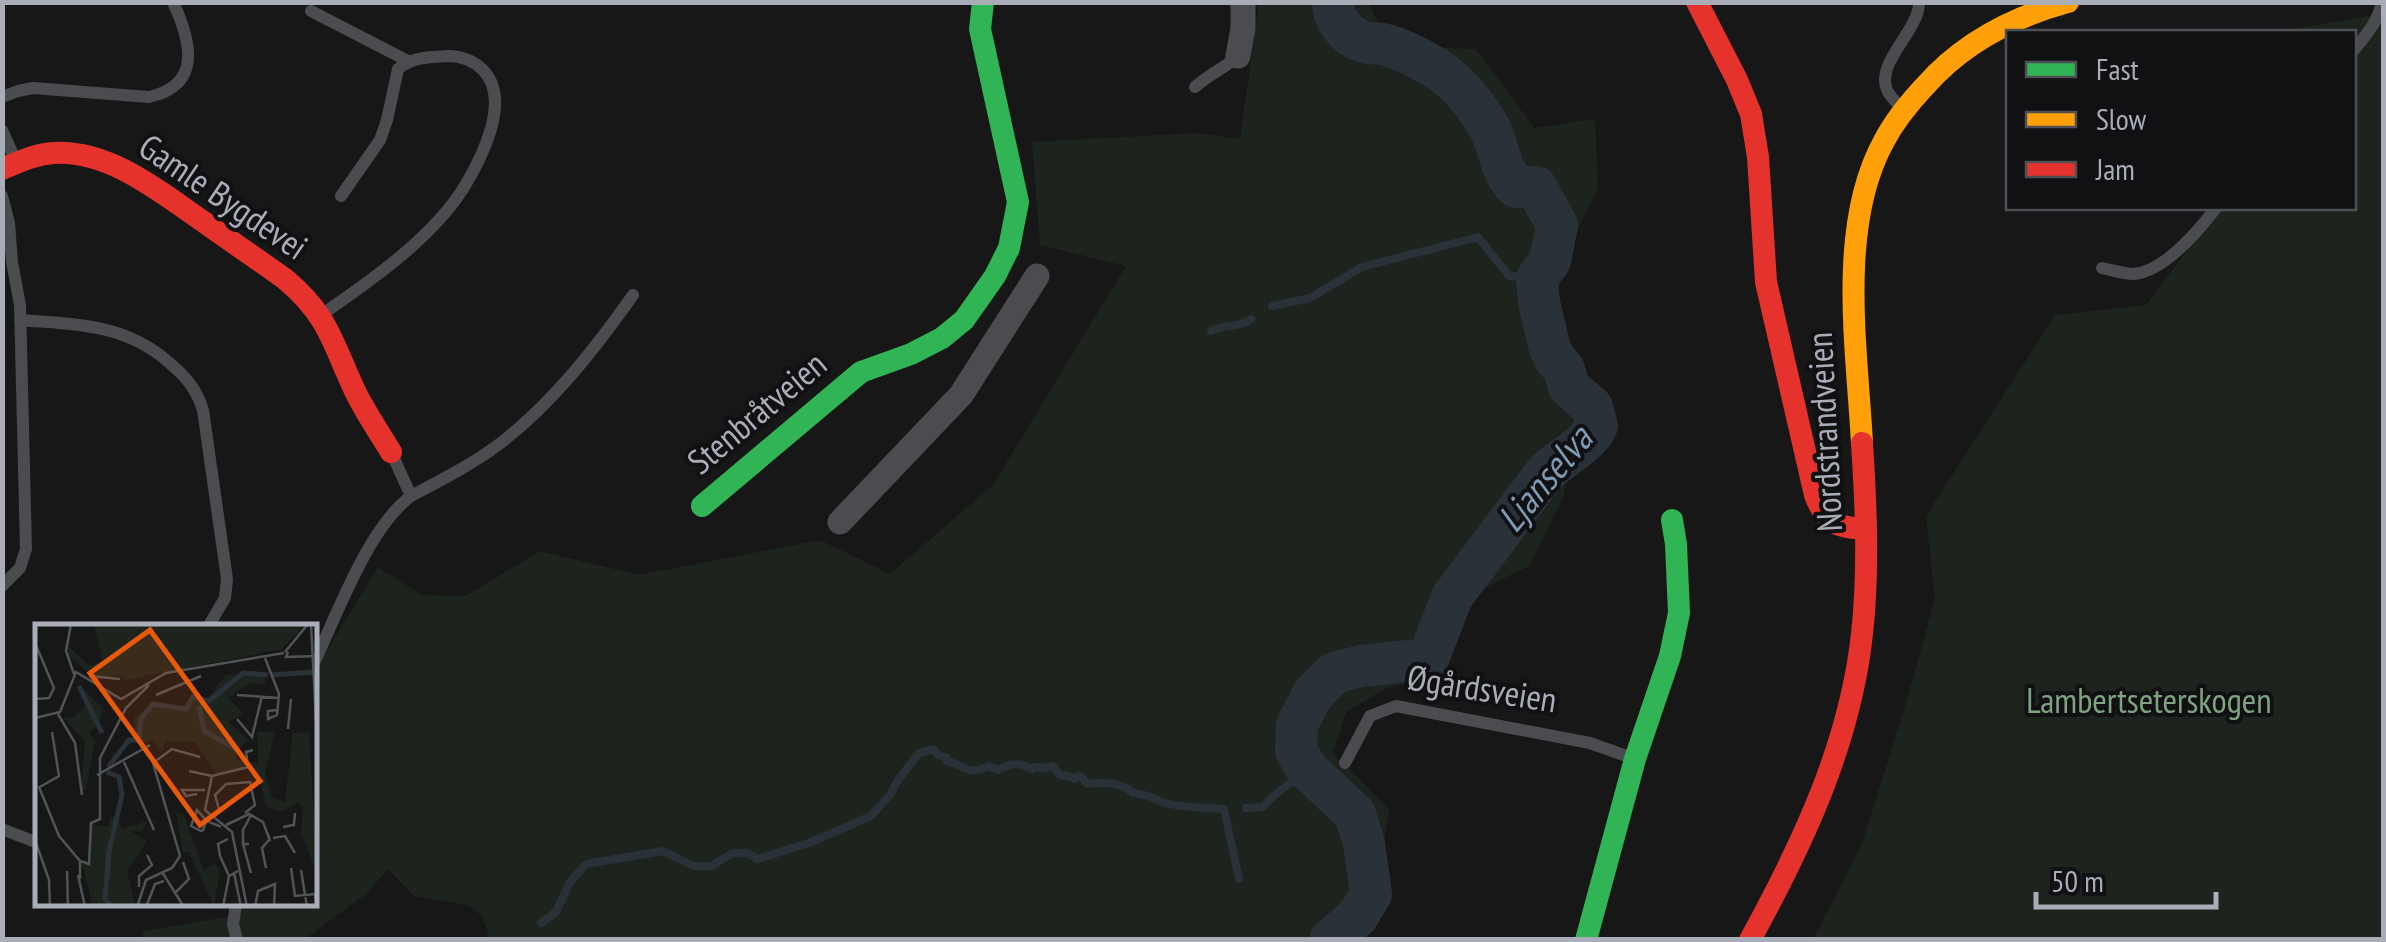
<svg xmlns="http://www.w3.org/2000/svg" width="2386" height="942" viewBox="0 0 2386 942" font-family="'PT Sans Narrow',sans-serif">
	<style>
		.green { fill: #1d241e }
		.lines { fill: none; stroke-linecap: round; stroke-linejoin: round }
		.stream { stroke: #2a3239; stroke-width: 8 }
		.river { stroke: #2a3239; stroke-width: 42 }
		.lane { stroke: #4b4c50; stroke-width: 12 }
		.street { stroke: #4b4c50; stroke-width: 25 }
		.fast { stroke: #30b455; stroke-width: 22 }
		.slow { stroke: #ff9f0a; stroke-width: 22 }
		.jam { stroke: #e5322d; stroke-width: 22 }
		.labels { text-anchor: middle; stroke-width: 8; stroke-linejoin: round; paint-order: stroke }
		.street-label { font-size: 35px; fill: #a8adb8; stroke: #111113 }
		.park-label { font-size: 35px; fill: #7fa381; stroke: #111113 }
		.water-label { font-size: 38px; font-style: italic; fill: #7f9bb3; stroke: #111113 }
		.inset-river { fill: none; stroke: #2a3239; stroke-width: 5 }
		.inset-road { fill: none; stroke: #515357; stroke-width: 2.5 }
		.view { fill: #e8590c; fill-opacity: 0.15; stroke: #e8590c; stroke-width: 5 }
		.inset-edge { fill: none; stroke: #a8adb8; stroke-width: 5 }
	</style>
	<rect width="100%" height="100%" fill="#171717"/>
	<path class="green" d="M1259,3H1368L1384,32L1418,47L1476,49L1534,128L1595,119L1598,188L1547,293L1577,425L1563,497L1529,566L1468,596L1430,677L1385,689L1346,712L1333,753L1389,809L1375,906L1325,939H486L488,932L481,915L468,905L414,896L388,869L366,894L305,939L139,940L145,931L232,916L235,905L315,904V670L378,567L422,595L466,596L540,551L639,575L820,540L890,574L993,485L1126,266L1040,245L1032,142L1196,133L1240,139Z
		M2383,13V939L1813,940L1862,843L1904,710L1935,599L1926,516L2055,315L2146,305L2219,208H2354V32H2279Z"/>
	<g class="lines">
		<path class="stream" d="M1272,306L1310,298L1362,267L1478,237L1509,276L1537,278
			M1211,331C1225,323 1238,329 1251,319
			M1246,808L1263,807C1277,792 1290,780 1311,775
			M541,923L556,912L570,882L586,864L663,851L694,866H711L733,853H748L757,859L809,843L871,816L890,795L898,780L919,753L933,749L938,755L947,758V761C967,766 968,776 989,766L998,770C1011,763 1019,762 1032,769L1033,767L1044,768L1053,766L1060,775L1072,777L1074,779L1079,776L1083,778L1087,784C1102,782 1122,782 1133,793C1145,793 1154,799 1165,803C1183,808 1205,807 1224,809L1239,879"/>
		<path class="river" d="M1330,940L1357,917L1371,894L1364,844L1355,814L1307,769L1296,751L1297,725L1313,694L1334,673L1361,666L1428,659L1452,597L1546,472C1561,458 1589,444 1597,426L1592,407L1569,387L1564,369L1555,359L1550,349L1539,302L1537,278L1550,261L1557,225L1536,187H1516C1500,171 1500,150 1491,131C1478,107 1459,83 1436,68C1421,59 1404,50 1387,45C1379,43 1371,44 1364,42C1347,37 1333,20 1333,2"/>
		<path class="lane" d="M311,11L408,61
			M2354,50C2366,35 2378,22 2382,2
			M1195,87C1209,74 1225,68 1238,56
			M2,97L18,91L33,88L149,97C204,85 190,39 173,2
			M1902,108C1896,102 1890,97 1887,90C1875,62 1920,30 1919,2
			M2,130L15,159
			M2,196L9,223L12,262L20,305L26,549L20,568L2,586
			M2102,268C2111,270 2124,274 2134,274C2165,271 2199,230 2216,208
			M324,313C372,280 436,235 466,184C483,155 511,99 483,70C473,60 462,56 448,56C429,57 413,57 398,69L387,120L380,140L341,196
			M20,320C79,325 127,323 173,366C188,379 197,391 203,410L227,579L225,598L208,627
			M392,454L411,496C441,480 471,465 498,445C552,404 594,350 633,295
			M315,661C338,612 369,527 411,496
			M1345,763L1370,716L1396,706L1590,743L1632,758
			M2,829L38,843
			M236,904L233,924L237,940"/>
		<path class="street" d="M1238,56L1243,28V2
			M840,522L961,395L1037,276"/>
		<path class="fast" d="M702,506L861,372L911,354L942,338L964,320L995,276L1009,248L1018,202L980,29L983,2
			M1586,940L1635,759L1670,656L1679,613L1676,544L1672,520"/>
		<path class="slow" d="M1862,443C1857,349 1837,226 1884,141C1895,120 1909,103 1925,86C1963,43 2013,17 2068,2"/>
		<path class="jam" d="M1697,2L1737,80L1751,114L1758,157L1766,282L1815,495C1826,524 1836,527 1866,529
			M2,169C19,162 35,154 54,153C109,150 159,191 201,220C229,240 257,259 285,279C329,316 332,342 355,391C365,412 379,432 391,452
			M1750,940C1803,843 1850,744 1862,634C1869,570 1866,506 1862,443"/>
	</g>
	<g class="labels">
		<g class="street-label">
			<text transform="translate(223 197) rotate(34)" y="12">Gamle Bygdevei</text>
			<text transform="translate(757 413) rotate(-40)" y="12">Stenbråtveien</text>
			<text transform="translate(1825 432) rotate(-93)" y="12">Nordstrandveien</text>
			<text transform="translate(1482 689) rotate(9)" y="12">Øgårdsveien</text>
		</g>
		<g class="park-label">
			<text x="2149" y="713">Lambertseterskogen</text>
		</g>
		<g class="water-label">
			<text transform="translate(1545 479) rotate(-50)" y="13">Ljanselva</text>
		</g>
	</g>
	<g transform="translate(35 624)">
		<rect width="282" height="282" fill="#171717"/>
		<path d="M59,0H270L247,25L90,56L85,51L62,55L33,32L34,23L55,42L68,37ZM231,48L230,61L215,59L193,74L209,90L193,98L214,116L201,127L202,136L223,139L222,108L240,107L230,149L237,173L250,178L258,109L274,108L282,249L266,209L268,184L263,178L247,188L231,182L223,149L212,144L183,151L160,118L131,117L126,129L117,116L106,121L101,116L99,94L119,81L148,83L159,72L172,76L191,51ZM44,61L68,84L64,101L54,108L60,117L51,165L46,166L50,117L28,94L39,93L52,80ZM141,188L149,191L169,247L180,239L185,246L179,282L154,228H148ZM75,193H84L87,205L113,197L107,207H95L112,217L92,247L101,282H58L47,240H56V200L74,203Z" fill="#1d241e"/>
		<path class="inset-river" d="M236,51L281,48M44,62L67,109M164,82L169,107L199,124M73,143L94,116H104L106,95L118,80L151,85L158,73L174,77L208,49L233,51M72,148L84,153L87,171L74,227L70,275L76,283"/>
		<path class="inset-road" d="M36,0L31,27L39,50M276,0L283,137M0,19L19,64L14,74L0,75M250,28L273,0M253,28L251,33L282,32M230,34L244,70L242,91L233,95V87L242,86M54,52L85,55M121,71L166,52M202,71L244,74M23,90L40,119L47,171M0,94L25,88L41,48L86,75L131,49L249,29M202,95L217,113L227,72M253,105L256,75M89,138L119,206M154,147L177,152L170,186L197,208L212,283M62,151L115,121M177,152L213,143L211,128L218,126M4,163L24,212L45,237V255M3,164L24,152L17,108M162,170L151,172L147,166H170M184,185L180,171L191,160L215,158L220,181L210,189M174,192L170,200L168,206L166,207L156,202L162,186L171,196H172L176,199L182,201L186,203M176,193L202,174M191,201L214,190L228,198L235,217L233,210M248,203L258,201H259V200L260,189L259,201M238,214L250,212L260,229M193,215L183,220L185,232L194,252L203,247M0,216L14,256L15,283M208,220L216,249M214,220H208V206L216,191M45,237L54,240L56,199L65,195V134L91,84L114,61M231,244L227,224L234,216M256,244L260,272L280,270L282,283M266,246L272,283M32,247L33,283M127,248L149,283M199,249L206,283M43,251L50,283M104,263V252L117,241L112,231M139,270L154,255L148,238M102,283L111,256L137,244L145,232L118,139L137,125L165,133M111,283L120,260L129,257M188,283L194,252M220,283L223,267L240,260L239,283"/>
		<path class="view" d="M115,6L225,157L165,201L55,49Z"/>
		<rect width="282" height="282" class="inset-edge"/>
	</g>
	<rect width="2386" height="942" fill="none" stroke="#a8adb8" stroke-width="10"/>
	<rect x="2006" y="30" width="350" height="180" fill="#111113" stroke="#4d4f55" stroke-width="2.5"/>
	<rect x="2026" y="62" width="50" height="15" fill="#30b455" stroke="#4d4f55" stroke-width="2.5"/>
	<text x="2096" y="80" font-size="30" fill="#a8adb8">Fast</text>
	<rect x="2026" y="112" width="50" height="15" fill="#ff9f0a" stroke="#4d4f55" stroke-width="2.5"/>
	<text x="2096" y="130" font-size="30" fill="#a8adb8">Slow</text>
	<rect x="2026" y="162" width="50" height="15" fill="#e5322d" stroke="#4d4f55" stroke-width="2.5"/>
	<text x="2096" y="180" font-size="30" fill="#a8adb8">Jam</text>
	<path d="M2036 892v15h180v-15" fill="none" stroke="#a8adb8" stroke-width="5"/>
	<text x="2051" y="892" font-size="30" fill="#a8adb8" stroke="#111113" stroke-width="8" paint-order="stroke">50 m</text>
</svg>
